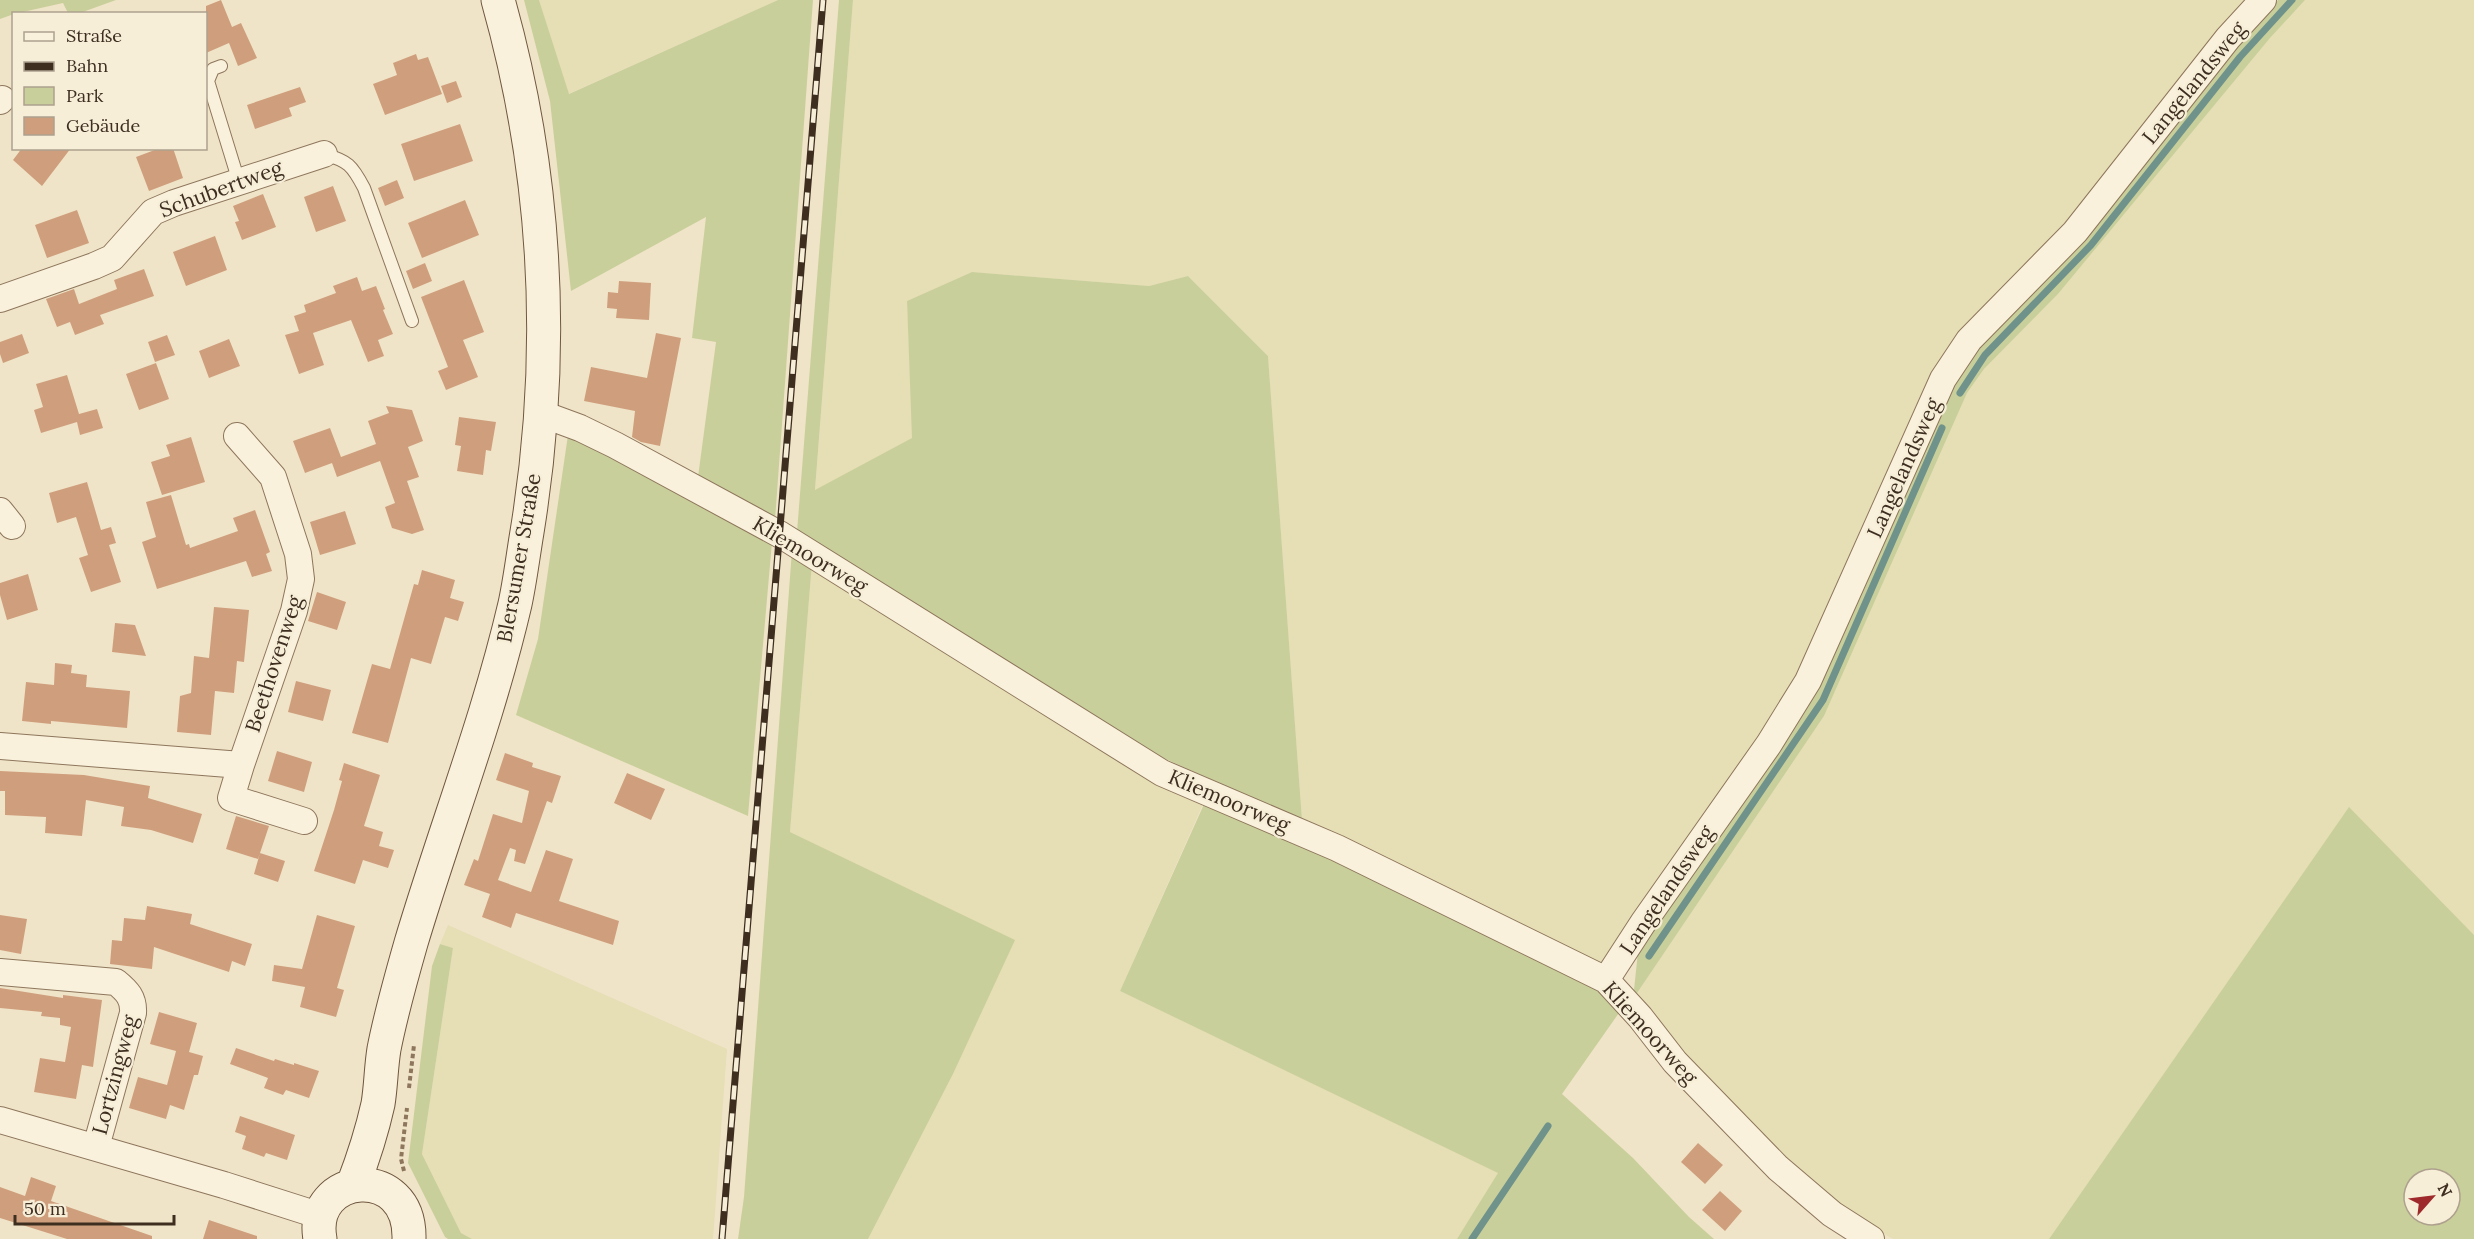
<svg xmlns="http://www.w3.org/2000/svg" width="2474" height="1239" viewBox="0 0 2474 1239" font-family="Lora,serif">
	<style>
		.farmland { fill: #e6deb5 }
		.green { fill: #c9cf9b; fill-rule: evenodd }
		.lines { fill: none; stroke-linecap: round; stroke-linejoin: round }
		.stream { stroke: #6f938a; stroke-width: 7 }
		.building { fill: #cf9f7d }
		.service-casing { stroke: #8d765c; stroke-width: 14 }
		.minor-casing { stroke: #8d765c; stroke-width: 28 }
		.secondary-casing { stroke: #6f573f; stroke-width: 35 }
		.path { stroke: #8d765c; stroke-width: 4; stroke-dasharray: 4.5 3; stroke-linecap: butt }
		.service { stroke: #faf1dc; stroke-width: 12 }
		.minor { stroke: #faf1dc; stroke-width: 26 }
		.secondary { stroke: #faf1dc; stroke-width: 33 }
		.rail-casing { stroke: #3d2e20; stroke-width: 7 }
		.rail { stroke: #f7eed8; stroke-width: 4.5; stroke-dasharray: 14; stroke-linecap: butt }
		.labels { text-anchor: middle; stroke-width: 4.5; stroke-linejoin: round; paint-order: stroke }
		.street-label { font-size: 21px; fill: #3d2e20; stroke: #f7eed8 }
	</style>
	<rect width="100%" height="100%" fill="#f0e4c8"/>
	<path class="farmland" d="M539,0H778L568,94Z
		M853,0H2253L2071,228L1965,333L1804,676L1603,970L1302,820L1268,356L1188,276L1149,286L972,272L907,301L913,438L815,491Z
		M2305,0H2474V935L2349,808L2049,1239H1893L1837,1207L1784,1160L1633,999L1824,716L1967,393L1984,369L2058,294L2270,38Z
		M812,563L1204,802L1120,991L1499,1173L1457,1239H868L953,1074L1014,940L790,832Z
		M448,925L727,1049L713,1239H472L461,1233L422,1154L453,948L440,944Z"/>
	<path class="green" d="M0,0H116L80,13H68L63,3L14,14L0,19Z
		M524,0H539L569,94L778,0H813L775,520L698,477L716,342L692,338L706,217L571,291L550,101Z
		M839,0H853L815,490L912,438L907,301L972,272L1149,286L1188,276L1268,356L1302,820L1161,757L797,532Z
		M2278,0H2305L2270,38L2058,294L1984,369L1967,393L1824,716L1633,999L1638,952L1782,748L1955,384L1977,346Z
		M568,435L585,442L772,542L748,816L516,715L538,639Z
		M792,550L812,563L790,832L1015,940L953,1074L868,1239H738L744,1197Z
		M1205,802L1331,856L1595,988L1621,1010L1562,1094L1633,1158L1689,1217L1714,1239H1457L1498,1173L1120,991Z
		M2349,807L2474,935V1239H2049ZM2414,1179H2450V1215H2414Z
		M440,944L453,948L422,1154L461,1233L472,1239H448L445,1237L408,1163L432,966Z"/>
	<g class="lines">
		<path class="stream" d="M1960,393L1985,355L2091,245L2240,57L2292,0
			M1649,956L1823,700L1942,428
			M1472,1239L1548,1126"/>
	</g>
	<path class="building" d="M221,0L232,27L241,23L257,58L238,66L229,43L206,53V6Z
		M416,54L418,60L428,57L442,94L385,115L373,84L397,75L393,63Z
		M456,81L462,97L447,103L441,86Z
		M300,87L306,102L289,108L292,116L255,129L247,105Z
		M460,124L473,161L414,181L401,144Z
		M22,148H71L42,186L13,160Z
		M160,148H173L183,178L149,191L136,157Z
		M397,180L404,198L385,206L378,188Z
		M333,186L346,221L316,232L304,197Z
		M263,194L276,227L242,240L235,222L239,221L233,206Z
		M465,200L479,235L422,258L408,223Z
		M77,210L89,243L47,258L35,225Z
		M215,236L227,270L186,286L173,252Z
		M425,263L432,281L413,289L406,271Z
		M144,269L154,296L100,315L104,324L75,335L70,322L57,327L46,299L74,289L79,304L117,289L114,280Z
		M357,277L362,291L376,286L385,309L383,310L393,334L378,340L384,356L368,362L351,320L313,333L324,365L299,374L285,335L299,331L294,316L306,312L304,305L336,293L333,286Z
		M464,280L484,332L463,340L478,377L446,390L438,371L448,367L421,297Z
		M619,281L651,283L649,320L616,318L617,309L607,308L608,292L618,293Z
		M656,333L681,338L660,446L641,442L632,437L635,411L584,401L591,367L647,378Z
		M22,334L29,353L3,363L0,354V342Z
		M167,335L175,355L155,362L148,342Z
		M229,339L240,366L209,378L199,351Z
		M156,363L169,399L139,410L126,374Z
		M67,375L79,414L97,409L103,428L80,435L77,422L41,433L34,410L43,407L36,384Z
		M386,406L412,410L423,441L408,447L419,477L407,481L424,530L412,534L392,528L385,507L395,503L380,461L337,477L332,463L305,473L293,441L330,428L341,457L376,444L368,421L389,413Z
		M459,417L496,422L491,451L486,450L483,475L457,471L461,446L455,445Z
		M191,437L205,482L162,495L151,462L170,456L166,445Z
		M87,482L101,530L111,527L116,543L109,545L121,582L91,592L79,558L88,555L76,517L57,523L49,493Z
		M171,495L186,545L189,544L190,548L238,531L233,518L255,510L270,552L266,554L272,571L252,577L246,561L157,589L142,542L156,537L146,502Z
		M345,511L356,544L320,555L310,522Z
		M422,570L455,580L450,598L464,602L458,621L445,617L431,664L411,658L388,743L352,733L372,664L390,669L414,584L418,585Z
		M28,574L38,610L7,620L0,595V583Z
		M317,592L346,602L337,630L308,621Z
		M214,607L249,610L244,662L237,661L234,693L215,691L211,735L177,732L180,696L191,693L194,656L209,658Z
		M115,623L135,625L146,656L112,652Z
		M55,663L72,665L71,673L87,675L86,687L130,691L127,728L51,721V724L22,721L26,682L54,685Z
		M296,681L331,690L323,721L288,712Z
		M277,751L312,762L304,792L268,781Z
		M505,753L533,763L532,767L561,776L552,803L547,801L525,864L514,861L516,850L510,848L498,880L531,892L546,850L573,859L559,901L619,921L613,945L516,913L511,928L482,917L490,894L464,885L474,859L478,861L493,814L522,823L529,791L496,780Z
		M344,763L380,775L364,826L383,832L379,846L394,850L388,868L363,860L355,884L314,871L334,810L342,781L339,780Z
		M0,771L84,775L150,786L148,798L202,814L193,843L151,830L121,826L124,807L86,800L82,836L45,833L46,817L5,815V791H0Z
		M627,773L665,789L651,820L614,803Z
		M236,816L269,826L258,859L226,849Z
		M260,853L285,861L278,882L254,874Z
		M147,906L192,914L190,924L252,944L245,966L232,961L229,972L154,947L152,969L110,964L112,940L122,941L124,918L145,920Z
		M0,915L27,919L21,954L0,950Z
		M317,915L355,926L337,988L344,990L336,1017L300,1007L305,987L272,981L274,965L302,969Z
		M0,988L63,998V995L102,1000L93,1067L82,1065L76,1099L34,1092L40,1058L65,1062L71,1027L60,1025V1018L41,1016L42,1012L0,1008Z
		M159,1012L197,1023L189,1052L203,1056L198,1075H194L184,1110L170,1105L166,1119L129,1108L138,1077L167,1085L176,1051L150,1044Z
		M236,1048L274,1061L275,1059L294,1065V1063L319,1071L309,1098L286,1090L283,1095L264,1088L268,1078L230,1064Z
		M240,1116L295,1135L287,1160L266,1153L264,1157L242,1149L246,1136L235,1132Z
		M1698,1143L1723,1165L1705,1184L1681,1162Z
		M31,1177L56,1186L51,1201L152,1236V1239H67L0,1218V1187L25,1196Z
		M1720,1191L1742,1211L1725,1231L1702,1210Z
		M209,1220L257,1236V1239H203Z"/>
	<g class="lines">
		<g class="service-casing">
			<path id="service" d="M221,66L213,69L208,81L239,182
				M324,154C348,161 352,165 364,188L412,321"/>
		</g>
		<g class="minor-casing">
			<path id="minor" d="M0,101L2,99
				M0,299L94,266L112,258L153,212L174,203L324,154
				M542,414L580,428L615,445L781,535L1162,773L1337,848L1606,980L1640,1017L1675,1062L1778,1168L1832,1214L1871,1239
				M0,511L12,526
				M0,746L241,765L294,611L301,579L298,554L273,477L237,436
				M241,765L231,798L304,821
				M0,972L116,982C127,991 134,998 133,1013L96,1147
				M1606,980L1643,923L1769,744L1808,681L1943,379L1969,340L2075,232L2228,38L2263,0
				M0,1120L224,1185L321,1216"/>
		</g>
		<g class="secondary-casing">
			<path id="secondary" d="M353,1185C363,1159 372,1131 378,1104C381,1086 381,1067 384,1049C391,1013 401,978 411,943C445,829 488,720 515,604C520,581 523,556 527,532C556,354 547,174 498,0
				M320,1239C308,1172 411,1162 409,1239"/>
		</g>
		<path class="path" d="M409,1088L414,1045
			M404,1171L401,1159L407,1108"/>
		<use href="#service" class="service"/>
		<use href="#minor" class="minor"/>
		<use href="#secondary" class="secondary"/>
		<g class="rail-casing">
			<path id="rail" d="M722,1239L823,0"/>
		</g>
		<use href="#rail" class="rail"/>
	</g>
	<g class="labels">
		<g class="street-label">
			<text transform="translate(2194 83) rotate(-51)" y="7">Langelandsweg</text>
			<text transform="translate(221 189) rotate(-20)" y="7">Schubertweg</text>
			<text transform="translate(1904 468) rotate(-66)" y="7">Langelandsweg</text>
			<text transform="translate(810 555) rotate(31)" y="7">Kliemoorweg</text>
			<text transform="translate(519 558) rotate(-80)" y="7">Blersumer Straße</text>
			<text transform="translate(274 664) rotate(-72)" y="7">Beethovenweg</text>
			<text transform="translate(1229 801) rotate(23)" y="7">Kliemoorweg</text>
			<text transform="translate(1667 890) rotate(-56)" y="7">Langelandsweg</text>
			<text transform="translate(1650 1033) rotate(48)" y="7">Kliemoorweg</text>
			<text transform="translate(115 1075) rotate(-75)" y="7">Lortzingweg</text>
		</g>
	</g>
	<rect x="12" y="12" width="195" height="138" fill="#f7eed8" stroke="#ada18e" stroke-width="1.5"/>
	<rect x="24" y="32" width="30" height="9" fill="#faf1dc" stroke="#ada18e" stroke-width="1.5"/>
	<text x="66" y="42" font-size="18" fill="#3d2e20">Straße</text>
	<rect x="24" y="62" width="30" height="9" fill="#3d2e20" stroke="#ada18e" stroke-width="1.5"/>
	<text x="66" y="72" font-size="18" fill="#3d2e20">Bahn</text>
	<rect x="24" y="87" width="30" height="18" fill="#c9cf9b" stroke="#ada18e" stroke-width="1.5"/>
	<text x="66" y="102" font-size="18" fill="#3d2e20">Park</text>
	<rect x="24" y="117" width="30" height="18" fill="#cf9f7d" stroke="#ada18e" stroke-width="1.5"/>
	<text x="66" y="132" font-size="18" fill="#3d2e20">Gebäude</text>
	<g transform="translate(2432 1197) rotate(62)"><circle r="28" fill="#f7eed8" stroke="#ada18e" stroke-width="1.5"/>
	<path d="M0-4.5L10 22L0 15L-10 22Z" fill="#9e2a2b"/>
	<text y="-9" font-size="16" font-weight="bold" text-anchor="middle" fill="#3d2e20">N</text>
	</g>
	<path d="M15 1215v9h159v-9" fill="none" stroke="#3d2e20" stroke-width="3"/>
	<text x="24" y="1215" font-size="18" fill="#3d2e20" stroke="#f7eed8" stroke-width="4.5" paint-order="stroke">50 m</text>
</svg>
